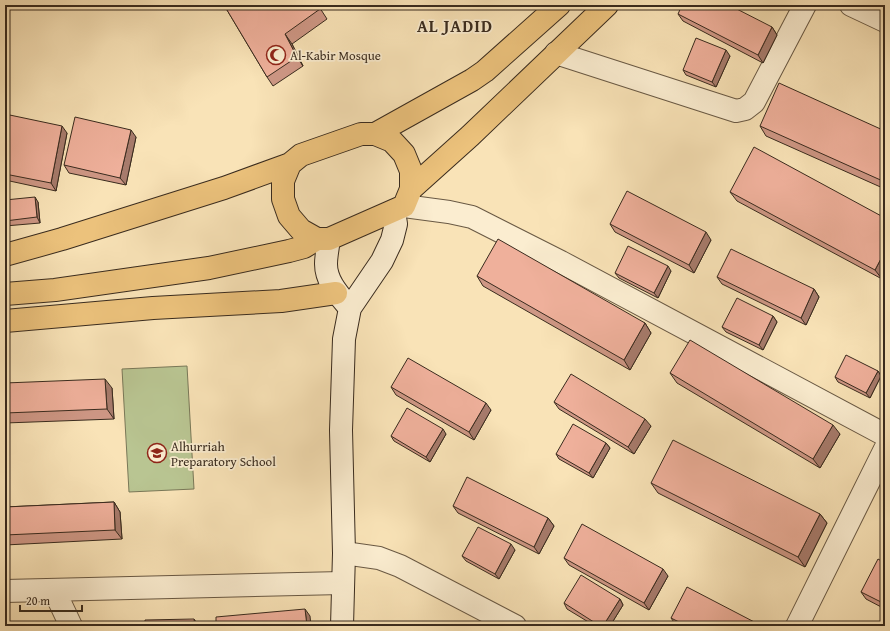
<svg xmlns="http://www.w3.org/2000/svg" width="890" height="631" viewBox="0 0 890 631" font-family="'Gentium Book Plus',serif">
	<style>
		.green { fill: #b9c592; stroke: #797858 }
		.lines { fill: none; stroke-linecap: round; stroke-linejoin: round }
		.street-casing { stroke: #695944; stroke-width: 24 }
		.secondary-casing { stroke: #392b1e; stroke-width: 24 }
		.primary-casing { stroke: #392b1e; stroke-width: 24 }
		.street { stroke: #fbedd0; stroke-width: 22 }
		.secondary { stroke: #fbedd0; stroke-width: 22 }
		.primary { stroke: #ecc27c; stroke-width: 22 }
		.wall { fill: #ce9785; stroke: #392b1e }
		.shaded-wall { fill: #a77b6c; stroke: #392b1e }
		.building { fill: #efb09b; stroke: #392b1e }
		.labels { text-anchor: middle; stroke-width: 3.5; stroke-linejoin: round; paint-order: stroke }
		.poi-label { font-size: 13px; fill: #392b1e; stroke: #fbedd0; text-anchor: start }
		.district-label { font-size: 17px; font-weight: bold; letter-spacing: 1px; fill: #392b1e; stroke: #fbedd0 }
	</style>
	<rect width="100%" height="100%" fill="#f9e3b7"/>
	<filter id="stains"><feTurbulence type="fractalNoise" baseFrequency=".005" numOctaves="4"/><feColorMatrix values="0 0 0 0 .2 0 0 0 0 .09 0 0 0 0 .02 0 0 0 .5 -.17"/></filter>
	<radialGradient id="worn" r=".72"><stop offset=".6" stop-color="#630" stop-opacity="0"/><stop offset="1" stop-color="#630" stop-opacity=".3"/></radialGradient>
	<path class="green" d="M187,366L194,489L129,492L122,369Z"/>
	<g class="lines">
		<g class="street-casing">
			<path id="street" d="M851,5L885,21
				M556,53L736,111L745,109L754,102L805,5
				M404,206L449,212L472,217L561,262L885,435
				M344,553L379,558L400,566L515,626
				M54,590L71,626
				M5,591L342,583
				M797,626L885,449"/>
		</g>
		<g class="secondary-casing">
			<path id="secondary" d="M329,239C328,247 326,256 326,264C326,281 338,294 348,306
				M342,626L344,553L341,430L344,339L350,308L382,261L392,240L396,224L394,211"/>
		</g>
		<g class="primary-casing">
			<path id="primary" d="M375,134L472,80L485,71L559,5
				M411,189L470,136L607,5
				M5,255L62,239L224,188L290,164
				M5,294L55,290L209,268L289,251L304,247L317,239H329L404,206L411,189V171L404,154L392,141L375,134H361L301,155L290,164L283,181V199L289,216L301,230L317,239
				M5,321L153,308L281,301L336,293"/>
		</g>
		<use href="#street" class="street"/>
		<use href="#secondary" class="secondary"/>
		<use href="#primary" class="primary"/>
	</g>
	<path class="wall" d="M224,5H318L327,19L292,44L303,66L273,86L267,77Z
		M678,14L772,27L777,35L763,63L683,21Z
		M730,56L716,87L686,75L683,70Z
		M5,114L67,133L56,191L5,180Z
		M760,126L885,131V189L766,136Z
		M136,137L126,185L69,173L64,165Z
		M730,192L885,218V273L882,279L737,201Z
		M5,200L38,202L40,223L5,226Z
		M610,224L711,240L694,273L615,232Z
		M671,271L658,298L619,278L615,273Z
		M477,276L645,323L651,333L630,370L483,286Z
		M717,277L814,289L819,297L806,325L722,284Z
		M773,316L777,322L763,350L726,332L722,327Z
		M878,371L881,376L870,398L838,382L835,377Z
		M670,373L840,434L820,468L677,383Z
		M5,383L112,388L114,419L5,423Z
		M391,387L491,410L474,440L396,395Z
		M554,402L651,426L634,454L559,409Z
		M446,434L430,462L394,441L391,436Z
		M606,443L610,448L593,478L559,459L556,454Z
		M651,483L820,514L827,523L805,567L658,493Z
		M114,502L120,512L122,539L5,545V507Z
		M453,506L548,518L554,526L539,554L458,513Z
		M515,550L499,579L466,561L462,556Z
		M564,558L668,576L649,610L569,565Z
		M885,563V609L866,599L861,592Z
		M620,599L623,605L610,626H595L567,609L564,603Z
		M671,618L762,626H678L676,625Z"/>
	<path class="shaded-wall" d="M772,27L777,35L763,63L758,55Z
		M285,34L292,44L303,66L297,57Z
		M726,50L730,56L716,87L712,82Z
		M62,126L67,133L56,191L51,183Z
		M131,130L136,137L126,185L120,178Z
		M35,197L38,202L40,223L37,217Z
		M706,232L711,240L694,273L689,265Z
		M885,251V273L882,279L875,270Z
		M668,266L671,271L658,298L654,293Z
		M814,289L819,297L806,325L801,318Z
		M773,316L777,322L763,350L759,345Z
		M645,323L651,333L630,370L624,360Z
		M878,371L881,376L870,398L866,393Z
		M105,379L112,388L114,419L107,409Z
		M486,403L491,410L474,440L469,432Z
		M645,419L651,426L634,454L628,447Z
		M833,425L840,434L820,468L813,459Z
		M443,429L446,434L430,462L426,457Z
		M606,443L610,448L593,478L589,473Z
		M114,502L120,512L122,539L115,530Z
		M820,514L827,523L805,567L798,557Z
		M548,518L554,526L539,554L534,547Z
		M511,544L515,550L499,579L495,574Z
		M663,569L668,576L649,610L644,603Z
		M620,599L623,605L610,626H603Z
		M305,609L310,616L311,626H307Z
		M194,619L199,626H195Z"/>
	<path class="building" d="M224,5H318L320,9L285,34L297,57L267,77Z
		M682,5H729L772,27L758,55L678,14Z
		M696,38L726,50L712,82L683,70Z
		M779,83L885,131V182L760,126Z
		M5,114L62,126L51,183L5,174Z
		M75,117L131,130L120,178L64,165Z
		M754,147L885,218V251L875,270L730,192Z
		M627,191L706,232L689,265L610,224Z
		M35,197L37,217L5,221V200Z
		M498,239L645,323L624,360L477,276Z
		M628,246L668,266L654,293L615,273Z
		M731,249L814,289L801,318L717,277Z
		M737,298L773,316L759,345L722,327Z
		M690,340L833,425L813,459L670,373Z
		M846,355L878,371L866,393L835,377Z
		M408,358L486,403L469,432L391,387Z
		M571,374L645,419L628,447L554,402Z
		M105,379L107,409L5,413V383Z
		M407,408L443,429L426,457L391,436Z
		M573,424L606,443L589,473L556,454Z
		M673,440L820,514L798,557L651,483Z
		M467,477L548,518L534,547L453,506Z
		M114,502L115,530L5,535V507Z
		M582,524L663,569L644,603L564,558Z
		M478,527L511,544L495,574L462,556Z
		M878,559L885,563V604L861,592Z
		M581,575L620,599L603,626H600L564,603Z
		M687,587L762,626H687L671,618Z
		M305,609L307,626H216V617Z
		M194,619L195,626H145V620Z"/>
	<defs>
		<g id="mosque-ring" transform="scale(1)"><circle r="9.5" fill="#fbedd0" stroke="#8f2418" stroke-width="1.5"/><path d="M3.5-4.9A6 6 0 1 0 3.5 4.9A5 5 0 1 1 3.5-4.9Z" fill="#8f2418"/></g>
		<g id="school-ring" transform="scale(1)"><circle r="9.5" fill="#fbedd0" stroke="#8f2418" stroke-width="1.5"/><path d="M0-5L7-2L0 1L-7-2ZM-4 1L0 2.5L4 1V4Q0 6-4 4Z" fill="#8f2418"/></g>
	</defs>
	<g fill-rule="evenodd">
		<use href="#mosque-ring" x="276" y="55"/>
		<use href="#school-ring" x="157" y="453"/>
	</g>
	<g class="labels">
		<g class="poi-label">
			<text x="290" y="60">Al-Kabir Mosque</text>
			<text x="171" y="451">Alhurriah<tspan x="171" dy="15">Preparatory School</tspan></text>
		</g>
		<g class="district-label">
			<text x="455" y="32">AL JADID</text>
		</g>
	</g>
	<rect width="890" height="631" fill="none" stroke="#f9e3b7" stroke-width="20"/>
	<rect x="6" y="6" width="878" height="619" fill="none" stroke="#392b1e" stroke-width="2"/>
	<rect x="10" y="10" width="870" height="611" fill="none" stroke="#392b1e"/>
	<path d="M20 605v6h62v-6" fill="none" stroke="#392b1e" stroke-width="2"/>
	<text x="26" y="605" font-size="12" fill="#392b1e" stroke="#fbedd0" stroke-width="3" paint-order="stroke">20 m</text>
	<rect width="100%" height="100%" filter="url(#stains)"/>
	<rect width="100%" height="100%" fill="url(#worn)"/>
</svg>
